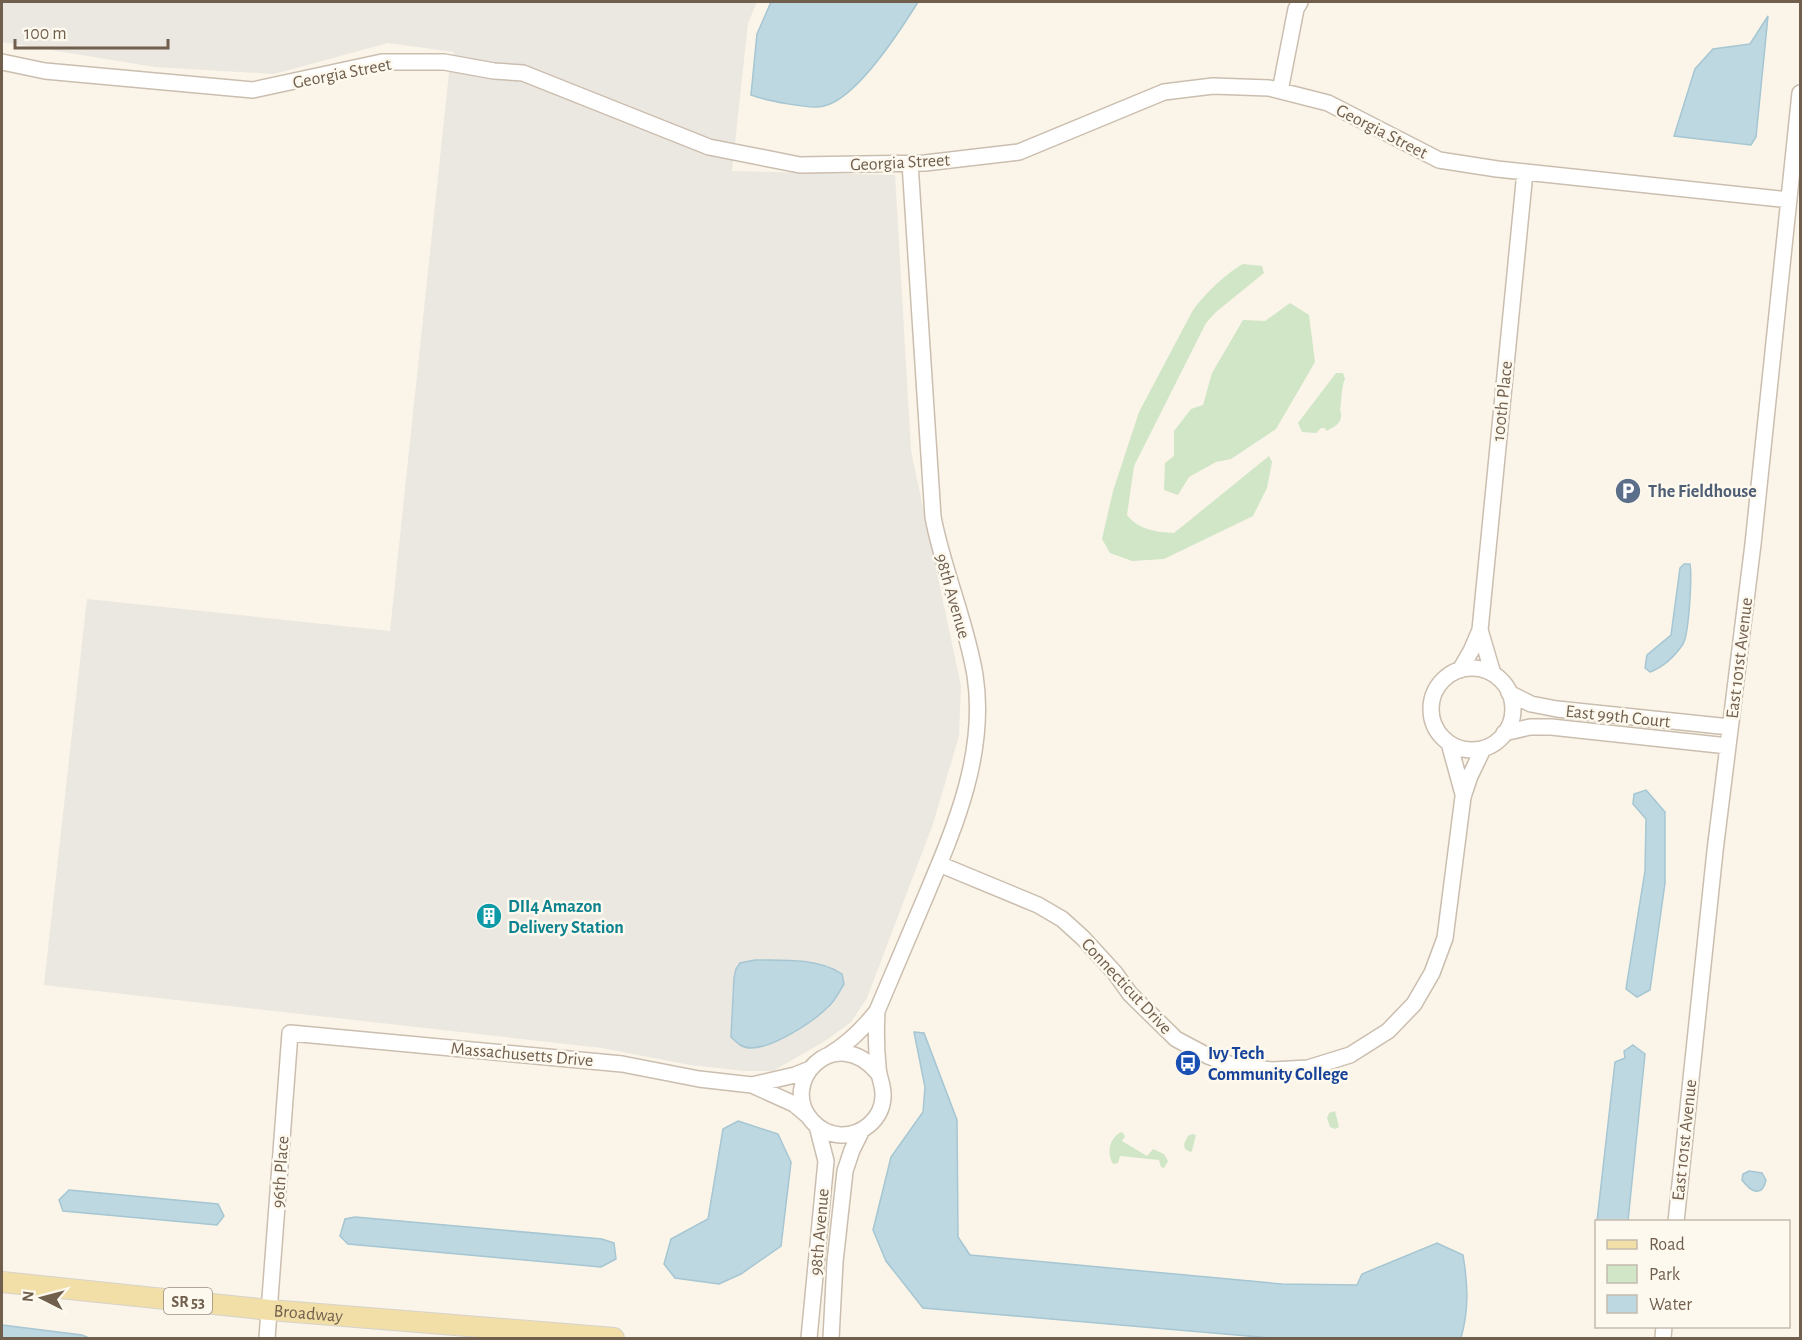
<svg xmlns="http://www.w3.org/2000/svg" width="1802" height="1340" viewBox="0 0 1802 1340" font-family="'Alegreya Sans',sans-serif">
	<style>
		.industrial { fill: #ebe7e1 }
		.green { fill: #d0e6c7 }
		.water { fill: #bed8e2; stroke: #a5c6d2; stroke-width: 1.5 }
		.lines { fill: none; stroke-linecap: round; stroke-linejoin: round }
		.minor-casing { stroke: #cbbeaf; stroke-width: 18 }
		.major-casing { stroke: #d7d2cd; stroke-width: 22 }
		.minor { stroke: #fff; stroke-width: 15 }
		.major { stroke: #f1dfa7; stroke-width: 20 }
		.labels { text-anchor: middle; stroke-width: 5; stroke-linejoin: round; paint-order: stroke }
		.shield { fill: #fdf9ee; stroke: #9b8d7e; stroke-width: 1.5 }
		.shield-label { font-size: 16px; font-weight: bold; fill: #715f4e }
		.street-label { font-size: 18px; fill: #715f4e; stroke: #fdf9ee }
		.service-label { font-size: 18px; font-weight: bold; fill: #4e5e75; stroke: #fdf9ee; text-anchor: start }
		.culture-label { font-size: 18px; font-weight: bold; fill: #0d838f; stroke: #fdf9ee; text-anchor: start }
		.transit-label { font-size: 18px; font-weight: bold; fill: #164399; stroke: #fdf9ee; text-anchor: start }
	</style>
	<rect width="100%" height="100%" fill="#faf5e8"/>
	<path class="industrial" d="M2,2H757L748,23L732,171L895,175L911,451L961,686L959,736L933,824L867,998L851,1022L825,1041L773,1071H745L690,1065L602,1048L44,985L87,599L390,631L449,73L454,52L388,43L274,74L155,67L2,42Z"/>
	<path class="green" d="M1243,264L1262,266L1264,273L1216,312L1206,323L1134,466L1127,515C1139,530 1156,532 1174,533L1269,456L1272,462L1267,488L1253,516L1164,559L1132,561L1110,553L1102,539L1113,491L1139,412L1193,310C1205,294 1225,274 1243,264Z
		M1290,303L1309,315L1315,362L1276,429L1231,459L1216,462L1189,477L1178,495L1164,490L1165,463L1174,456V431L1191,409L1203,405L1212,373L1243,320L1265,321Z
		M1336,373H1343L1345,379C1341,387 1342,400 1340,409C1344,422 1337,426 1326,431L1325,428H1321L1316,433L1302,432L1298,423Z
		M1335,1111L1339,1127L1335,1129L1330,1127L1327,1118L1329,1113Z
		M1122,1132L1125,1136L1122,1141L1147,1156L1153,1149L1164,1154L1168,1161L1164,1168L1161,1167L1159,1160L1120,1156L1118,1163L1113,1164C1106,1153 1110,1136 1122,1132Z
		M1192,1134L1196,1135L1192,1151L1190,1152L1185,1149L1184,1144L1188,1136Z"/>
	<path class="water" d="M771,2H918C900,31 857,98 824,106C811,110 765,100 751,95L757,34Z
		M1768,16L1756,137L1751,145L1674,136L1695,69L1713,49L1750,44Z
		M1684,564H1690C1692,577 1689,634 1683,644C1675,656 1663,667 1650,672L1645,668L1647,655L1671,635L1680,568Z
		M1646,790L1665,812V883L1650,990L1637,997L1626,989L1645,871L1646,819L1633,804L1634,794Z
		M755,960C782,960 819,958 842,974L844,984C839,992 835,1001 828,1007C813,1022 773,1048 751,1048C742,1048 737,1043 731,1037L734,978L736,969L740,963Z
		M914,1032L924,1033L957,1120L958,1237L970,1255L1282,1284L1357,1285L1362,1274L1437,1243L1463,1255C1468,1285 1469,1309 1461,1338H1271L923,1308L886,1261L873,1230L891,1157L923,1112L925,1087Z
		M1633,1045L1645,1054L1628,1221H1597L1615,1062L1625,1058L1624,1051Z
		M738,1121L778,1134L791,1162L781,1246L741,1274L719,1284L675,1278L664,1264L671,1239L708,1219L723,1129Z
		M1749,1171L1762,1173L1766,1180C1762,1198 1751,1192 1742,1180L1743,1174Z
		M69,1190L218,1204L224,1216L217,1225L63,1211L59,1200Z
		M355,1217L602,1239L614,1243L616,1259L601,1267L348,1244L340,1236L345,1219Z
		M2,1325L82,1335L89,1338H2Z"/>
	<g class="lines">
		<g class="minor-casing">
			<path id="minor" d="M2,62L45,71L253,90L382,62H444L494,71L523,73L709,147L800,165L925,163L1019,152L1164,92L1213,86L1269,88L1328,103L1439,160L1497,169L1789,200
				M1280,91L1296,9L1300,2
				M1480,630L1493,674
				M1431 709a41 41 0 1 1 82 0a41 41 0 1 1-82 0Z
				M1460,670L1471,651L1480,630L1525,172
				M1509,693L1531,704L1557,709L1730,727
				M1504,733L1530,727H1551L1728,746
				M1449,743L1463,794
				M939,864L1038,905L1062,919L1083,938L1115,973L1130,994L1176,1039L1208,1056L1232,1065L1272,1070L1308,1068L1350,1055L1388,1031L1414,1004L1432,973L1445,938L1463,797L1470,776L1483,749
				M877,1011C876,1029 876,1047 878,1066C878,1076 884,1086 883,1097C882,1119 862,1136 840,1135C829,1134 819,1129 812,1121C777,1083 835,1021 878,1073
				M829,1055C849,1043 863,1029 877,1011C893,973 909,935 925,898C955,827 987,753 975,675C966,621 943,570 933,517L910,163
				M752,1085L794,1104L807,1115
				M1676,1222L1715,851L1753,544L1800,93
				M267,1338L290,1033L622,1064L699,1079L752,1085L795,1075L810,1069
				M809,1338L826,1161L817,1126
				M831,1338L835,1262L845,1171L852,1150L862,1130
				M1663,1338L1664,1326"/>
		</g>
		<g class="major-casing">
			<g id="major">
				<path id="s1" d="M2,1282L270,1310L614,1338"/>
			</g>
		</g>
		<use href="#minor" class="minor"/>
		<use href="#major" class="major"/>
	</g>
	<defs>
		<g id="parking-disc" transform="scale(1.35)"><circle r="9.5" fill="#5c6f8a" stroke="#fdf9ee"/><path d="M-3.5-5.5H1a3.5 3.5 0 0 1 0 7H-1V5.5H-3.5ZM-1-3.4V-.6H.8a1.4 1.4 0 0 0 0-2.8Z" fill="#fff"/></g>
		<g id="building-disc" transform="scale(1.35)"><circle r="9.5" fill="#0f9aa8" stroke="#fdf9ee"/><path d="M-4-6H4V6H1V3H-1V6H-4ZM-2.5-4.3h1.7v1.8h-1.7ZM.8-4.3h1.7v1.8H.8ZM-2.5-1h1.7V.8h-1.7ZM.8-1h1.7V.8H.8Z" fill="#fff"/></g>
		<g id="bus-disc" transform="scale(1.35)"><circle r="9.5" fill="#1a4fb4" stroke="#fdf9ee"/><path d="M-5-6H5V4H4V6H2V4H-2V6H-4V4H-5ZM-3.5-4V0h7V-4ZM-3.5 1.2v1.5H-2V1.2ZM2 1.2v1.5H3.5V1.2Z" fill="#fff"/></g>
	</defs>
	<g fill-rule="evenodd">
		<use href="#parking-disc" x="1628" y="491"/>
		<use href="#building-disc" x="489" y="916"/>
		<use href="#bus-disc" x="1188" y="1063"/>
	</g>
	<g class="labels">
		<rect class="shield" x="164" y="1288" width="48" height="26" rx="4.5"/>
		<g class="shield-label">
			<text x="188" y="1307">SR 53</text>
		</g>
		<g class="street-label">
			<text transform="translate(342 73) rotate(-11)" y="6">Georgia Street</text>
			<text transform="translate(1382 131) rotate(27)" y="6">Georgia Street</text>
			<text transform="translate(900 162) rotate(-3)" y="6">Georgia Street</text>
			<text transform="translate(1502 401) rotate(-84)" y="6">100th Place</text>
			<text transform="translate(953 596) rotate(74)" y="6">98th Avenue</text>
			<text transform="translate(1739 658) rotate(-83)" y="6">East 101st Avenue</text>
			<text transform="translate(1618 716) rotate(6)" y="6">East 99th Court</text>
			<text transform="translate(1127 986) rotate(47)" y="6">Connecticut Drive</text>
			<text transform="translate(522 1054) rotate(5)" y="6">Massachusetts Drive</text>
			<text transform="translate(1684 1140) rotate(-84)" y="6">East 101st Avenue</text>
			<text transform="translate(280 1172) rotate(-86)" y="6">96th Place</text>
			<text transform="translate(819 1232) rotate(-85)" y="6">98th Avenue</text>
			<text dy="6" stroke="none"><textPath href="#s1" startOffset="308">Broadway</textPath></text>
		</g>
		<g class="service-label">
			<text x="1648" y="497">The Fieldhouse</text>
		</g>
		<g class="culture-label">
			<text x="508" y="912">DII4 Amazon<tspan x="508" dy="21">Delivery Station</tspan></text>
		</g>
		<g class="transit-label">
			<text x="1208" y="1059">Ivy Tech<tspan x="1208" dy="21">Community College</tspan></text>
		</g>
	</g>
	<rect width="1802" height="1340" fill="none" stroke="#715f4e" stroke-width="6"/>
	<rect x="1595" y="1220" width="195" height="108" fill="#fdf9ee" stroke="#c5bbae" stroke-width="1.5"/>
	<rect x="1607" y="1240" width="30" height="9" fill="#f1dfa7" stroke="#c5bbae" stroke-width="1.5"/>
	<text x="1649" y="1250" font-size="18" fill="#715f4e">Road</text>
	<rect x="1607" y="1265" width="30" height="18" fill="#d0e6c7" stroke="#c5bbae" stroke-width="1.5"/>
	<text x="1649" y="1280" font-size="18" fill="#715f4e">Park</text>
	<rect x="1607" y="1295" width="30" height="18" fill="#bed8e2" stroke="#c5bbae" stroke-width="1.5"/>
	<text x="1649" y="1310" font-size="18" fill="#715f4e">Water</text>
	<g transform="translate(42 1298) rotate(276)" stroke="#fdf9ee" stroke-width="4.5" paint-order="stroke">
	<path d="M0-4.5L10 22L0 15L-10 22Z" fill="#715f4e"/>
	<text y="-9" font-size="16" font-weight="bold" text-anchor="middle" fill="#715f4e">N</text>
	</g>
	<path d="M15 39v9h153v-9" fill="none" stroke="#715f4e" stroke-width="3"/>
	<text x="24" y="39" font-size="18" fill="#715f4e" stroke="#fdf9ee" stroke-width="4.5" paint-order="stroke">100 m</text>
</svg>
